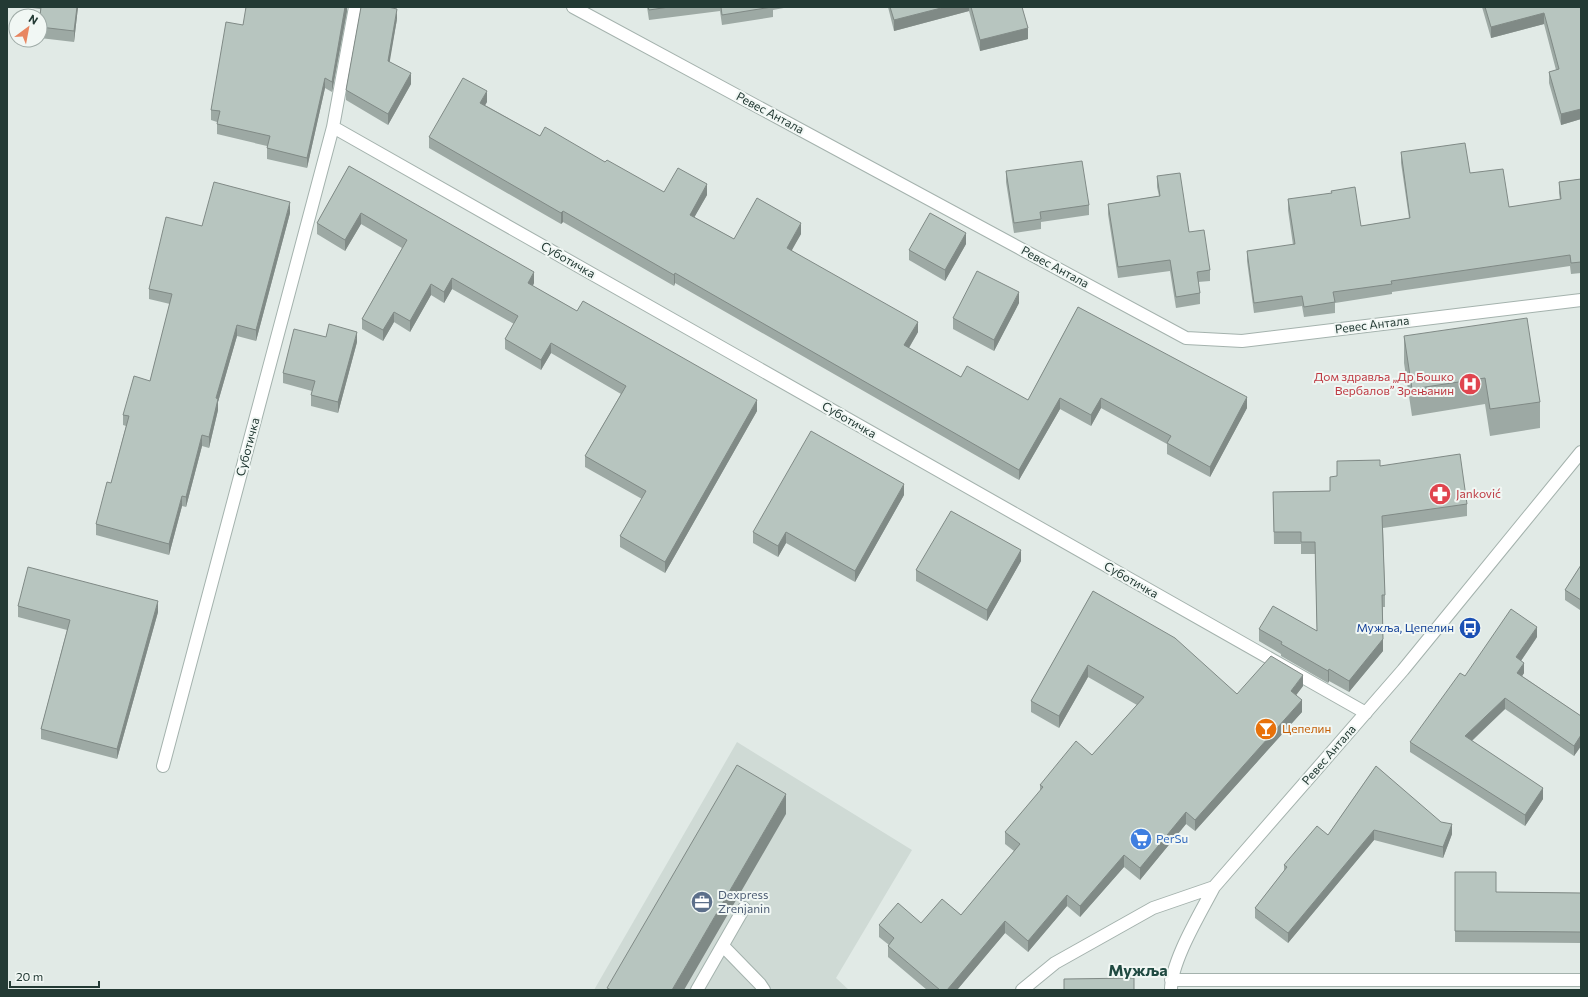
<svg xmlns="http://www.w3.org/2000/svg" width="1588" height="997" viewBox="0 0 1588 997" font-family="Commissioner,sans-serif">
	<style>
		.built { fill: #cfdad5 }
		.lines { fill: none; stroke-linecap: round; stroke-linejoin: round }
		.minor-casing { stroke: #a4b2ad; stroke-width: 14 }
		.minor { stroke: #fff; stroke-width: 12 }
		.wall { fill: #9da9a4 }
		.shaded-wall { fill: #808a86 }
		.building { fill: #b7c5bf; stroke: #808a86 }
		.labels { text-anchor: middle; stroke-width: 4; stroke-linejoin: round; paint-order: stroke }
		.street-label { font-size: 12px; fill: #233a34; stroke: #f1f7f4 }
		.health-label { font-size: 12px; fill: #be3a42; stroke: #f1f7f4; text-anchor: end }
		.transit-label { font-size: 12px; fill: #164399; stroke: #f1f7f4; text-anchor: end }
		.food-label { font-size: 12px; fill: #c56008; stroke: #f1f7f4; text-anchor: start }
		.shop-label { font-size: 12px; fill: #366cbe; stroke: #f1f7f4; text-anchor: start }
		.service-label { font-size: 12px; fill: #4e5e75; stroke: #f1f7f4; text-anchor: start }
		.district-label { font-size: 16px; font-weight: bold; fill: #204a41; stroke: #f1f7f4 }
	</style>
	<rect width="100%" height="100%" fill="#e1eae6"/>
	<path class="built" d="M737,742L912,850L836,978L849,990H594Z"/>
	<g class="lines">
		<g class="minor-casing">
			<path id="minor" d="M573,7L1186,338L1242,341L1581,300
				M333,127L1366,713
				M163,766L333,127L355,7
				M723,946L760,984L764,990
				M1171,980H1581
				M697,990L744,908
				M1022,990L1055,963L1153,908L1214,887L1403,670L1581,452
				M1171,990C1171,961 1200,914 1214,887"/>
		</g>
		<use href="#minor" class="minor"/>
	</g>
	<path class="wall" d="M25,7H78L74,42L40,38V9Z
		M347,7V11L332,92L325,88L307,168L267,159V146L217,134V122L211,120V110L243,25Z
		M647,7H789L773,10V17L722,25L720,11L649,20Z
		M888,7H1022L1028,39L980,51L969,11L894,31Z
		M1482,7H1581V119L1561,125L1549,83V72L1556,70L1544,24L1491,38Z
		M397,19L389,62L411,84L388,125L346,100V90Z
		M487,102L485,105L540,136L605,162L664,192L707,195L694,217L734,239L801,234L791,250L918,332L909,348L961,377L1028,400L1078,307L1247,408L1210,477L1167,454V444L1101,408L1091,426L1060,409L1019,480L675,283L674,286L563,222L561,224L429,148V137Z
		M1401,152L1470,173L1509,207L1560,200L1559,193V182L1581,179V273L1571,274L1570,266L1392,292V294L1335,303V313L1304,317L1302,306L1254,313L1247,261V251L1293,245L1288,210V199L1361,226L1409,218L1401,163Z
		M349,166L534,283L533,286L577,311L757,411L665,573L620,547V536L642,499L585,467V456L621,394L551,353L541,370L505,349V339L514,324L452,289L444,303L431,295L410,332L394,322L383,341L362,329V319L402,248L361,224L345,251L317,234V223Z
		M1006,171L1089,205V215L1041,222V229L1014,233L1006,182Z
		M1157,176L1210,270V281L1198,282L1200,293V304L1176,308L1170,271L1118,278L1108,214V204L1159,196L1157,187Z
		M290,213L256,341L237,336L218,402V410L209,448L202,446L186,507L182,506L169,555L96,535V524L111,483L126,426L123,425V415L150,381L170,304L149,299V289L202,226Z
		M966,244L945,281L909,260V250Z
		M1019,303L994,351L953,329V318Z
		M1404,336L1540,402V428L1490,436L1485,404L1412,416L1404,363Z
		M326,337L357,342L338,413L311,406V395L312,391L283,383V373Z
		M1380,466L1467,504V516L1383,528L1385,595V607H1383V651L1349,692L1329,681L1328,683L1281,656V654L1259,641V629L1317,630L1315,554H1301V544H1274L1273,492L1330,491L1337,476Z
		M904,495L855,582L786,543L778,557L753,543V532Z
		M1021,561L987,621L916,581V570Z
		M1581,565V620H1580V610L1565,600V590Z
		M1093,591L1237,694L1303,686L1296,695L1302,712L1195,831L1186,824L1140,880L1124,867L1080,917L1067,906L1028,952L1005,933L957,990H927L888,957V946L889,945L879,937V925L921,923L961,915L1014,851L1005,844V832L1040,791V785L1092,755L1137,705L1088,677L1059,728L1031,712V701Z
		M18,606L158,612L117,759L41,739V729L67,630L18,617Z
		M1537,637L1521,661L1524,673L1522,676L1581,716V746L1574,756L1505,709L1472,741L1543,799L1525,826L1410,752V742L1465,676Z
		M1376,766L1452,834L1443,858L1374,840L1288,943L1255,918V908L1284,871V865L1328,835Z
		M1455,872L1496,892L1581,893V943L1455,942Z"/>
	<path class="shaded-wall" d="M77,7H78L74,42V31Z
		M345,7H347V11L332,92V82Z
		M945,7H969V11L894,31V20Z
		M397,9V19L388,72V61Z
		M1544,13V24L1491,38V27Z
		M1028,28V39L980,51V40Z
		M411,73V84L388,125V114Z
		M325,78V88L307,168V158Z
		M487,91V102L480,114V103Z
		M1581,109V119L1561,125V114Z
		M707,184V195L690,225V215Z
		M290,202V213L256,341V330Z
		M563,211V222L561,224V213Z
		M361,213V224L345,251V240Z
		M801,223V234L787,259V248Z
		M966,233V244L945,281V270Z
		M534,272V283L528,294V283Z
		M675,273V283L674,286V275Z
		M452,278V289L444,303V292Z
		M431,284V295L410,332V321Z
		M1019,292V303L994,351V340Z
		M394,312V322L383,341V330Z
		M918,322V332L904,356V345Z
		M237,325V336L218,402V410L209,448V437L216,398Z
		M357,332V342L338,413V402Z
		M551,343V353L541,370V360Z
		M1247,397V408L1210,477V467Z
		M1060,398V409L1019,480V470Z
		M1101,398V408L1091,426V415Z
		M757,400V411L665,573V562Z
		M202,435V446L186,507V497Z
		M904,484V495L855,582V571Z
		M182,496V506L169,555V544Z
		M786,532V543L778,557V546Z
		M1021,550V561L987,621V610Z
		M158,601V612L117,759V749Z
		M1537,627V637L1516,668V657Z
		M1383,639V651L1349,692V681Z
		M1524,663V673L1517,684V673Z
		M1088,665V677L1059,728V716Z
		M1329,669V681L1328,683V671Z
		M1303,675V686L1291,702V691Z
		M1505,698V709L1465,747V736Z
		M1302,700V712L1195,831V820Z
		M1581,735V746L1574,756V746Z
		M1543,788V799L1525,826V815Z
		M786,794V814L684,990H672Z
		M1186,812V824L1140,880V868Z
		M1452,824V834L1443,858V847Z
		M1374,830V840L1288,943V933Z
		M1124,855V867L1080,917V906Z
		M1067,895V906L1028,952V941Z
		M1005,921V933L957,990H947Z"/>
	<path class="building" d="M41,7H77L74,31L40,27V16Z
		M246,7H345L332,82L325,78L307,158L267,148L270,136L217,124L220,111L211,110L226,22L243,25Z
		M361,7H388L397,9L388,61L411,73L388,114L346,90Z
		M648,7H669L649,10Z
		M721,7H772L722,15Z
		M890,7H945L894,20Z
		M971,7H1022L1028,28L980,40Z
		M1485,7H1581V109L1561,114L1549,72L1559,69L1544,13L1491,27Z
		M463,78L487,91L480,103L540,136L545,127L605,162L607,160L664,192L678,168L707,184L690,215L734,239L757,198L801,223L787,248L918,322L904,345L961,377L967,366L1028,400L1078,307L1247,397L1210,467L1167,443L1171,436L1101,398L1091,415L1060,398L1019,470L675,273L674,275L563,211L561,213L429,137Z
		M1465,143L1470,173L1503,169L1509,207L1561,199L1559,182L1581,179V262L1571,263L1570,255L1391,281L1392,284L1333,292L1335,302L1304,307L1302,296L1254,303L1247,251L1295,244L1288,199L1332,193L1331,191L1355,187L1361,226L1410,218L1401,152Z
		M1082,161L1089,205L1040,212L1041,219L1014,223L1006,171Z
		M349,166L534,272L528,283L577,311L583,301L757,400L665,562L620,536L646,491L585,456L626,386L551,343L541,360L505,339L518,316L452,278L444,292L431,284L410,321L394,312L383,330L362,319L407,240L361,213L345,240L317,223Z
		M1180,173L1189,232L1204,230L1210,270L1197,272L1200,293L1176,297L1170,260L1118,267L1108,204L1160,196L1157,176Z
		M214,182L290,202L256,330L237,325L216,398L218,399L209,437L202,435L186,497L182,496L169,544L96,524L107,482L111,483L129,416L123,415L134,376L150,381L172,294L149,289L166,217L202,226Z
		M930,213L966,233L945,270L909,250Z
		M977,271L1019,292L994,340L953,318Z
		M1527,318L1540,402L1490,409L1485,378L1412,389L1404,336Z
		M329,324L357,332L338,402L311,395L315,381L283,373L294,329L326,337Z
		M811,431L904,484L855,571L786,532L778,546L753,532Z
		M1460,454L1467,504L1382,516L1385,595H1382L1383,639L1349,681L1329,669L1328,671L1281,644L1282,642L1259,629L1273,606L1317,631L1315,542H1301V532H1274L1273,492L1330,491V477L1337,476V461L1380,460V466Z
		M951,511L1021,550L987,610L916,570Z
		M1581,565V600L1565,590Z
		M28,567L158,601L117,749L41,729L70,620L18,606Z
		M1093,591L1175,638L1237,694L1271,656L1303,675L1291,691L1302,700L1195,820L1186,812L1140,868L1124,855L1080,906L1067,895L1028,941L1005,921L947,990H940L888,946L894,938L879,925L898,903L921,923L942,899L961,915L1020,844L1005,832L1043,787L1040,785L1076,741L1092,755L1144,697L1088,665L1059,716L1031,701Z
		M1511,609L1537,627L1516,657L1524,663L1517,673L1581,716V735L1574,746L1505,698L1465,736L1543,788L1525,815L1410,742L1460,673L1465,676Z
		M737,765L786,794L672,990H611L607,988Z
		M1376,766L1441,822L1452,824L1443,847L1374,830L1288,933L1255,908L1287,867L1284,865L1317,826L1328,835Z
		M1455,872H1496V892L1581,893V932L1455,931Z
		M1134,978V990H1064V979Z"/>
	<defs>
		<g id="hospital-disc" transform="scale(1.15)"><circle r="9.5" fill="#e0444e" stroke="#f1f7f4"/><path d="M-5-5h3v3.5h4V-5h3V5h-3V1.5h-4V5h-3Z" fill="#fff"/></g>
		<g id="pharmacy-disc" transform="scale(1.15)"><circle r="9.5" fill="#e0444e" stroke="#f1f7f4"/><path d="M-2-6h4v4h4v4h-4v4h-4v-4h-4v-4h4Z" fill="#fff"/></g>
		<g id="bus-disc" transform="scale(1.15)"><circle r="9.5" fill="#1a4fb4" stroke="#f1f7f4"/><path d="M-5-6H5V4H4V6H2V4H-2V6H-4V4H-5ZM-3.5-4V0h7V-4ZM-3.5 1.2v1.5H-2V1.2ZM2 1.2v1.5H3.5V1.2Z" fill="#fff"/></g>
		<g id="bar-disc" transform="scale(1.15)"><circle r="9.5" fill="#e8710a" stroke="#f1f7f4"/><path d="M-6-5H6L.8 .8V4.5H3.5V6h-7V4.5H-.8V.8Z" fill="#fff"/></g>
		<g id="supermarket-disc" transform="scale(1.15)"><circle r="9.5" fill="#3f7fe0" stroke="#f1f7f4"/><path d="M-6-5.5h2.5l.6 2H6L4.5 2H-2.5L-4.4-4H-6ZM-1.5 3.2a1.3 1.3 0 1 0 .1 0ZM3 3.2a1.3 1.3 0 1 0 .1 0Z" fill="#fff"/></g>
		<g id="office-disc" transform="scale(1.15)"><circle r="9.5" fill="#5c6f8a" stroke="#f1f7f4"/><path d="M-6-3h4V-5.5h4V-3h4V5H-6ZM-1-4.5V-3h2v-1.5ZM-6 0V1H6V0Z" fill="#fff"/></g>
	</defs>
	<g fill-rule="evenodd">
		<use href="#hospital-disc" x="1470" y="384"/>
		<use href="#pharmacy-disc" x="1440" y="494"/>
		<use href="#bus-disc" x="1470" y="628"/>
		<use href="#bar-disc" x="1266" y="729"/>
		<use href="#supermarket-disc" x="1141" y="839"/>
		<use href="#office-disc" x="702" y="902"/>
	</g>
	<g class="labels">
		<g class="street-label">
			<text transform="translate(770 113) rotate(28)" y="4">Ревес Антала</text>
			<text transform="translate(568 260) rotate(30)" y="4">Суботичка</text>
			<text transform="translate(1055 267) rotate(28)" y="4">Ревес Антала</text>
			<text transform="translate(1372 325) rotate(-7)" y="4">Ревес Антала</text>
			<text transform="translate(849 420) rotate(30)" y="4">Суботичка</text>
			<text transform="translate(248 447) rotate(-75)" y="4">Суботичка</text>
			<text transform="translate(1131 580) rotate(30)" y="4">Суботичка</text>
			<text transform="translate(1329 755) rotate(-49)" y="4">Ревес Антала</text>
		</g>
		<g class="health-label">
			<text x="1454" y="381">Дом здравља „Др Бошко<tspan x="1454" dy="14">Вербалов” Зрењанин</tspan></text>
			<text x="1456" y="498" text-anchor="start">Janković</text>
		</g>
		<g class="transit-label">
			<text x="1454" y="632">Мужља, Цепелин</text>
		</g>
		<g class="food-label">
			<text x="1282" y="733">Цепелин</text>
		</g>
		<g class="shop-label">
			<text x="1156" y="843">PerSu</text>
		</g>
		<g class="service-label">
			<text x="718" y="899">Dexpress<tspan x="718" dy="14">Zrenjanin</tspan></text>
		</g>
		<g class="district-label">
			<text x="1138" y="976">Мужља</text>
		</g>
	</g>
	<rect width="1588" height="997" fill="none" stroke="#233a34" stroke-width="16"/>
	<g transform="translate(28 28) rotate(32)"><circle r="19" fill="#f1f7f4" stroke="#9faba7"/>
	<path d="M0-3L7 15L0 10L-7 15Z" fill="#e88661"/>
	<text y="-6" font-size="11" font-weight="bold" text-anchor="middle" fill="#233a34">N</text>
	</g>
	<path d="M10 981v6h89v-6" fill="none" stroke="#233a34" stroke-width="2"/>
	<text x="16" y="981" font-size="12" fill="#233a34" stroke="#f1f7f4" stroke-width="3" paint-order="stroke">20 m</text>
</svg>
